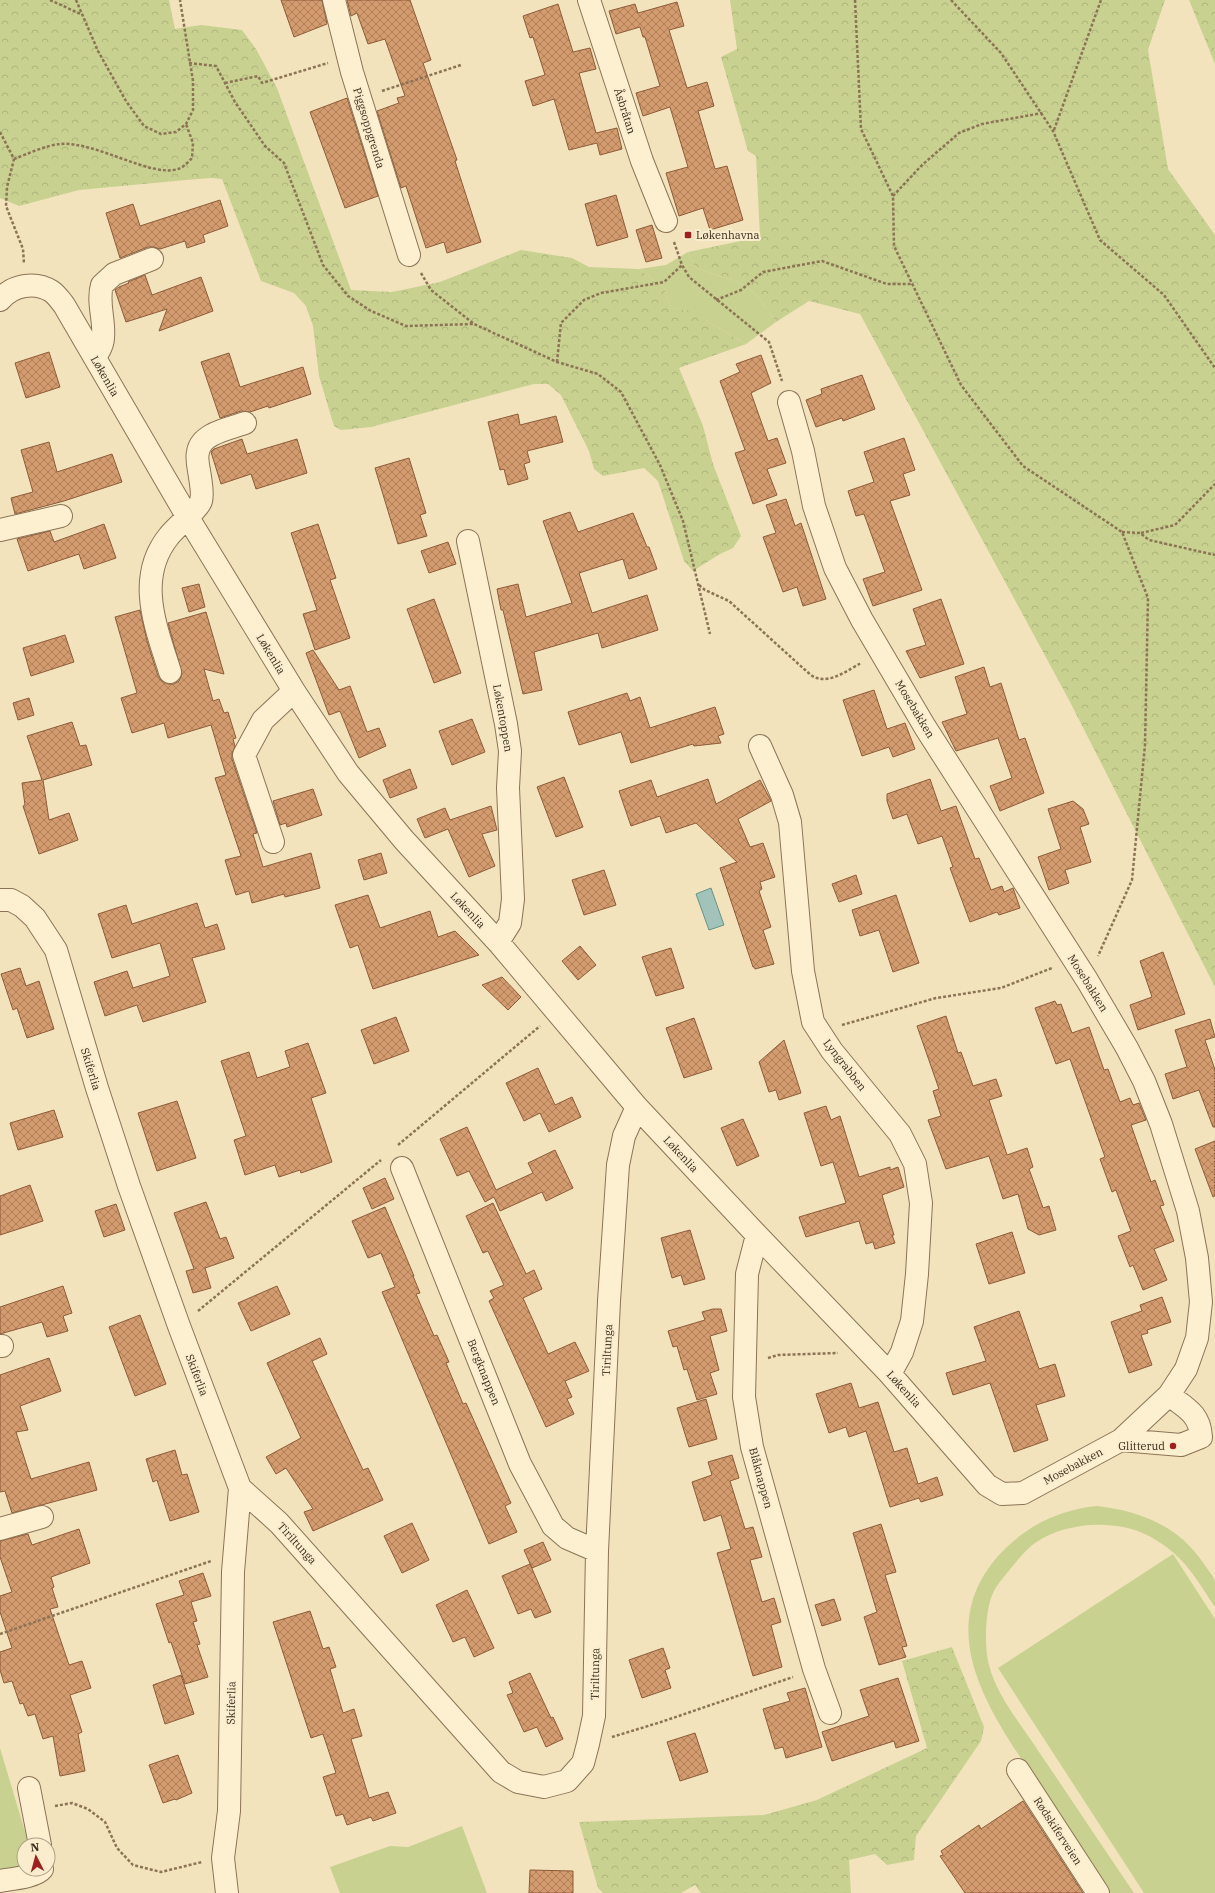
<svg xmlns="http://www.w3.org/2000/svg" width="1215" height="1893" viewBox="0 0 1215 1893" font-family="'IBM Plex Serif',serif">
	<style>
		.green { fill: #c8d190 }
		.forest { fill: url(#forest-crowns) }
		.water { fill: #a1c3ba; stroke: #689288 }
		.building { fill: url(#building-cross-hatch); stroke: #8d5b38 }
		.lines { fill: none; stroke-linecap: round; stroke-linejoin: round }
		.minor-casing { stroke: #8c7355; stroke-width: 24 }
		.path { stroke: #8c7355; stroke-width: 2.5; stroke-dasharray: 3 2; stroke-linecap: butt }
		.minor { stroke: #fcf0d1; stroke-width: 22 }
		.poi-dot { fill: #a1201f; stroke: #f9edce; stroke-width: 1.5 }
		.labels { text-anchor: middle; stroke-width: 4; stroke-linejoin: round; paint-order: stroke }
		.street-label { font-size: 11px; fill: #3a2a1b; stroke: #f9edce }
		.poi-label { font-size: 11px; fill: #3a2a1b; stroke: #f9edce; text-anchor: start }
	</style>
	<defs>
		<pattern id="forest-crowns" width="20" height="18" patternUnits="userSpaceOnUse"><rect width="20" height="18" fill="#c8d190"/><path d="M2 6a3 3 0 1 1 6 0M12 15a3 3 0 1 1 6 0" fill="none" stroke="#adb47c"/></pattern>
		<pattern id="building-cross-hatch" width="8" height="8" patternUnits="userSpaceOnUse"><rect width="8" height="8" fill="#d49b6f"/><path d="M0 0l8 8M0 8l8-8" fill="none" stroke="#ad7f5a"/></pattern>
	</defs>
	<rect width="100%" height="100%" fill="#f2e3bd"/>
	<path class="green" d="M688,252L695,267C713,276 735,278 751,290C761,298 769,313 776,322L746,344L707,321L696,313L670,308L664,288L639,269L666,265Z
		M1097,1506C1140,1511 1179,1526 1204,1564C1207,1569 1214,1576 1215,1582C1215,1590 1215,1599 1215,1607C1193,1574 1183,1554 1147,1535C1114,1518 1059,1522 1030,1547C1023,1553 1017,1561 1011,1568C1005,1576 997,1584 993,1593C985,1610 984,1647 989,1665C997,1697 1022,1725 1039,1752C1071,1799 1102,1846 1134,1893H1110C1086,1857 1062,1820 1038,1784C993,1716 930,1632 999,1555C1026,1526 1058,1510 1097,1506Z
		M1173,1554L1215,1619V1893H1144L998,1668Z
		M0,1748L29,1845H24V1861L13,1870L0,1872Z
		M462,1826L487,1893H340L330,1867L390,1846L408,1847Z"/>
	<path class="forest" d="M0,0H169L175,29L201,25L242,30L256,49L277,88L351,290L392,292L440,282L521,250L572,258L589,267L639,269L664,288L670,308L696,312L707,321L746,344L679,368L703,426L713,464L741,536L733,548L720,554L693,571L684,561L658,481L644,468L603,476L594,469L589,451L561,395L548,384H534L371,427L341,430L334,426L319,376L313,326L306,306L294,293L261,281L222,179L211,178L186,180L79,190L19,206L0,198Z
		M730,0H1165L1148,50L1168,169L1215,235V987L1069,700L860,314L809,301L776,322C769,313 761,298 751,290C735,278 713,276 695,267L688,252L760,237L756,156L748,151L721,57L737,49Z
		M1189,0H1215V64Z
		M952,1647L984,1727L981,1741L916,1836L914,1860L887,1865L875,1854L849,1860L851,1893H701L695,1885L681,1893H603L598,1888L579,1822L764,1815L817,1800L927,1748L902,1661Z"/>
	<path class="water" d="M711,888L724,925L709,930L696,894Z"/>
	<path class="building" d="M281,0H322L327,24L294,37Z
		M347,0H410L431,60L423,63L457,160L455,161L481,242L447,253L444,242L426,248L406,186L401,188L377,111L399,103L397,98L405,96L385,39L368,44L357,13L351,16Z
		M677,2L684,26L669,30L687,88L707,82L714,106L698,111L715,169L727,166L743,220L710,230L703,208L679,216L666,173L688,167L670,107L643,116L636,93L660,86L645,37H643L640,27L616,34L609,11L635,4L638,13Z
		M558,4L573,52L590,48L596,69L579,73L596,133L617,128L622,149L600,155L597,143L569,150L554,99L533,106L525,81L545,75L533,37L530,38L523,16Z
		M347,98L378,196L345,208L310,112Z
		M616,195L628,237L597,246L585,204Z
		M220,200L228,226L203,235L205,242L187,248L185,241L160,249L154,247H148L120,258L106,213L133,204L140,226Z
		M652,225L662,258L646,262L636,230Z
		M145,275L152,295L201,277L213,311L159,331L167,309L126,322L115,290L119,287L129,283L128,282Z
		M49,352L60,387L26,398L15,363Z
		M229,353L240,387L303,367L311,394L269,408L268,406L250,412L241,411L220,418L201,362Z
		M761,355L771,383L751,393L768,441L777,438L786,463L767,469L777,495L753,504L735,453L745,450L720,381L740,372L736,364Z
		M862,375L875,409L843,421L842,418L816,427L806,400L822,394L821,389Z
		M518,414L520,425L556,416L563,442L527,451L530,462L524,464L528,479L508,485L504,469L500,470L488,422Z
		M904,438L915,470L903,474L910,495L890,501L922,590L873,606L863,579L885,572L864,514L856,516L848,491L874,482L864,452Z
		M242,439L247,454L297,439L307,473L256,489L251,474L221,484L211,452L214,449Z
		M49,442L57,472L112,454L122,482L64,501L15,514L11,498L33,492L21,450Z
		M409,458L426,513L420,515L427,536L398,544L375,468Z
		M786,499L795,526L801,523L826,599L803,606L797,587L783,592L763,537L776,533L766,505Z
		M570,512L578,532L633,513L647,547H649L657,569L629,579L623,559L579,573L592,613L647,595L658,630L602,648L598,633L534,652L542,690L523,694L503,610H501L497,589L518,584L526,617L572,603L543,521Z
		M104,524L116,558L84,569L79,554L28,571L17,539L50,531L54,542Z
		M318,524L336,578L330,580L350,638L315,650L303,614L317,610L291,533Z
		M448,542L456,564L429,573L421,551Z
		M199,584L205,607L189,612L182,588Z
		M434,599L461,673L434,683L407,609Z
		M941,599L964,664L920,678L906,651L926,645L913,609Z
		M140,610L147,641L158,676L162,681L168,684H174L179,681L182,674L168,623L206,612L224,674L204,669L213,701L219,699L224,713L228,712L236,738L233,739L235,746L232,754V759L257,833L253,834L263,867L311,853L320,888L285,897L284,894L252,903L249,891L236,895L225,860L241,856L215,778L226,775L211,725L168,738L164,723L132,733L121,698L137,693L115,617Z
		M65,635L74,662L31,676L23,648Z
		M313,650L339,690L350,686L367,732L379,728L386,746L359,758L340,711L329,715L306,653Z
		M984,667L990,687L1001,683L1019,740L1025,738L1044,793L1000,811L990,786L1012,778L998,738L956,751L942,722L967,714L955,677Z
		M874,690L887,729L905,723L915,749L893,757L889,747L862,756L843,700Z
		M627,693L630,701L640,697L650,728L715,707L724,734L718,736L721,743L694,746L693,744L631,763L621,732L579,745L568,712Z
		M29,698L34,715L18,720L13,703Z
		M472,719L485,752L452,765L439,731Z
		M72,722L80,746L86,745L92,765L43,780L49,820L69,813L78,840L39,854L23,806L25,805L22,783L42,780L27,736Z
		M410,769L417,788L390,798L383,780Z
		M564,777L583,827L556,837L537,787Z
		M708,779L716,804L760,780L770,799L771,801L738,819L750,847L763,843L775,877L760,882L762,889L759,891L771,927L763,930L774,964L755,969L754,967H753L720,868L737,862L696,823L666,833L660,816L631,826L619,791L651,780L657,797Z
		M930,779L941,811L956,806L975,859L979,858L991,890L1002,886L1004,892L1013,888L1020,908L999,915L997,912L970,922L950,868L953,867L942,836L918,844L907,814L893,819L887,801V794Z
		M313,789L322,815L287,827L286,823L280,825L273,801Z
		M1073,801L1083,809L1089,824L1080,827L1091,862L1065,870L1069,883L1049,890L1038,857L1061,849L1048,809Z
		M491,806L497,830L482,834L495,866L469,877L448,829L425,838L417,819L445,808L450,820Z
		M381,853L387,873L364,880L358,860Z
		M604,870L616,905L584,915L572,880Z
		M856,875L862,894L839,902L832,884Z
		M368,895L380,928L430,911L438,937L455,931L479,955L373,989L358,945L350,948L335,905Z
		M896,895L919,963L893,972L879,930L860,936L852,910Z
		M197,903L205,928L217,924L225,949L192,958L206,1002L143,1022L137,1005L105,1016L94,982L127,971L133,988L170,976L160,943L112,958L98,914L126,905L132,924Z
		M580,946L596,965L578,980L562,961Z
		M671,948L684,988L656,996L642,957Z
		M1163,952L1185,1014L1138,1030L1130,1005L1152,997L1140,961Z
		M20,968L26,986L39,981L54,1029L27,1038L17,1008L13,1010L1,974Z
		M502,977L521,997L508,1010L482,985Z
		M1055,1001L1057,1005L1061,1004L1072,1033L1089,1027L1104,1070L1108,1069L1120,1102L1130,1098L1133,1105L1139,1103L1146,1120L1131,1125L1151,1182L1155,1180L1164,1205L1160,1206L1174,1241L1154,1249L1167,1280L1143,1290L1133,1265L1130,1267L1118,1236L1131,1231L1116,1190L1112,1192L1100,1159L1105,1157L1070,1059L1056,1064L1035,1008Z
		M946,1016L958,1053L961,1052L973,1086L996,1079L1002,1096L989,1100L1007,1155L1027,1148L1033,1167L1029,1169L1043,1208L1049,1206L1056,1230L1039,1235L1028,1229L1018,1194L1003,1199L989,1156L946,1169L928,1120L941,1116L933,1091L939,1089L917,1026Z
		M396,1017L409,1051L374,1064L361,1030Z
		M694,1018L712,1069L684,1078L666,1028Z
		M1210,1019L1215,1037L1205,1040L1215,1070V1127H1213L1199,1090L1173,1099L1165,1074L1187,1067L1175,1030Z
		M784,1040L801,1093L779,1100L776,1090L769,1092L759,1062Z
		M308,1043L326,1093L311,1098L332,1162L301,1173L300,1170L279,1177L275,1165L245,1175L234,1140L246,1136L221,1061L249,1052L257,1078L290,1067L285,1051Z
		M538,1068L555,1105L572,1097L581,1117L549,1132L540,1113L524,1121L506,1083Z
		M177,1101L196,1158L157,1171L138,1113Z
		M826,1106L831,1120L840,1116L859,1177L890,1167V1170L898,1167L904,1187L882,1195L894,1235H892L895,1243L875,1249L873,1242L866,1244L859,1221L806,1237L799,1217L846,1203L833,1162L821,1166L804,1113Z
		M54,1110L63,1137L18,1150L10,1123Z
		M743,1119L759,1156L737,1166L721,1128Z
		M467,1127L496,1190L533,1173L528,1163L555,1150L573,1188L546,1201L542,1192L500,1211L494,1197L485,1202L469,1171L457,1176L440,1139Z
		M1215,1141V1196L1213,1197L1195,1149Z
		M385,1178L394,1199L372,1209L363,1188Z
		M30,1185L43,1221L0,1235V1196Z
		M206,1202L220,1239L226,1237L234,1258L205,1268L211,1288L193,1293L186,1271L194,1269L174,1213Z
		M493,1203L526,1274L534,1270L542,1289L523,1298L548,1354L575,1342L589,1371L565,1381L572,1397L567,1399L574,1414L546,1427L489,1301L494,1298L490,1291L504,1285L488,1251L483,1253L466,1216Z
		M116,1204L125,1230L104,1237L95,1211Z
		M385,1207L414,1276H413L420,1293L416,1294L434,1336L437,1335L449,1362L446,1363L463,1404L466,1403L511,1503L505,1506L517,1532L489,1544L382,1292L395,1287L381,1253L368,1258L352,1221Z
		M690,1230L705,1279L684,1285L681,1275L672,1278L661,1238Z
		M1012,1232L1025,1273L989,1284L976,1244Z
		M63,1286L72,1313L63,1316L68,1331L47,1337L42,1322L0,1334V1307Z
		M277,1286L290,1314L251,1331L238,1303Z
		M1162,1297L1171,1322L1147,1330L1148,1333L1141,1335L1152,1365L1129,1373L1111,1322L1142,1311L1140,1305Z
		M713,1309H721L727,1331L710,1336L719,1370L710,1373L717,1394L697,1400L687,1369L684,1370L677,1346L673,1347L668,1331L705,1320L702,1312Z
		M1019,1311L1039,1369L1055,1364L1065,1396L1036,1405L1048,1440L1014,1452L990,1383L953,1395L946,1373L986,1361L974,1327Z
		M140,1315L166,1384L135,1396L109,1327Z
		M320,1338L327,1354L312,1361L363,1470L368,1468L383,1500L313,1531L304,1512L313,1509L286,1468L276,1474L266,1457L301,1438L267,1363Z
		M49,1358L61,1391L20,1406L28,1430L16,1432L31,1479L89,1462L97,1490L12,1513L5,1491L0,1492V1375Z
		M851,1383L859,1408L878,1402L894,1452L907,1448L918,1484L937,1477L943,1495L921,1502L919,1498L890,1507L866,1431L849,1437L846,1427L829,1433L816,1394Z
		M706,1399L717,1439L689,1447L677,1408Z
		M175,1450L182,1475L187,1474L199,1512L170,1521L157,1480L153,1482L146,1459Z
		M732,1455L739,1478L730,1481L745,1529L753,1527L762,1557L750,1560L762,1602L774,1598L781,1622L771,1625L782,1667L753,1676L717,1553L731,1549L721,1515L704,1521L692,1482L712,1475L708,1462Z
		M412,1523L429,1560L402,1573L384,1536Z
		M881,1524L896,1572L885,1575L907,1646L902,1647L906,1657L879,1665L864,1617L877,1612L853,1533Z
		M79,1529L90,1563L51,1577L54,1587L52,1588L58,1607L50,1609L69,1665L82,1661L91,1688L70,1695L82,1732L78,1734L85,1771L60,1776L53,1736L43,1739L35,1714L28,1716L23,1703L20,1704L12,1681L4,1683L0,1670V1652L12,1648L0,1612V1596L12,1592L0,1557V1541L28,1534L32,1545Z
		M543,1542L551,1560L532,1568L524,1550Z
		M530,1564L551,1612L535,1618L531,1609L518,1614L502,1576Z
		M203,1573L211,1596L191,1602L197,1621L193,1622L200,1644L197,1645L208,1677L185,1684L171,1642L169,1643L156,1604L184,1595L179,1581Z
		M467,1590L494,1648L474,1657L465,1637L453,1642L436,1605Z
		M834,1599L841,1620L822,1626L815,1605Z
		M310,1611L323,1649L329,1647L336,1667L330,1669L343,1713L354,1709L362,1736L351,1739L369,1798L388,1792L396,1813L373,1821L371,1817L347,1825L343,1814L336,1816L323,1777L336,1773L323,1734L311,1738L273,1622Z
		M663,1648L670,1668L665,1670L671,1688L642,1698L629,1660Z
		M530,1673L551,1718L553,1717L563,1739L546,1747L537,1727L524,1732L507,1695L513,1693L509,1682Z
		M181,1675L194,1714L165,1724L153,1685Z
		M898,1678L919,1741L896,1748L894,1741L832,1761L822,1732L869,1716L860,1690Z
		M805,1688L822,1747L786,1758L783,1747L775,1749L763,1709L790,1701L787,1693Z
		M695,1733L708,1772L680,1781L667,1742Z
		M178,1755L192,1793L176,1800L175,1799L163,1803L149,1765Z
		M1023,1801L1083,1893H965L940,1856L943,1855L941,1851L979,1825L981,1829Z
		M530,1870L573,1871V1893H529Z"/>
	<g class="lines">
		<g class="minor-casing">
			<path id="minor" d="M334,0L352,72L409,255
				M589,0L642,161L666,221
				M0,300C12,285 35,281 51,291C56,294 60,300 64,305L187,516L294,691L348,773L404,840L498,942L637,1107L757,1235L890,1374L987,1485L1002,1494L1023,1493L1121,1440L1169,1395L1186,1369L1197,1338L1201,1302L1197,1258L1188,1211L1161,1124L1144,1081L1127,1048L1087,980L925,727L862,620L835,568L814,506L803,451L789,402
				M95,358C98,352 103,346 103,338C105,321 97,302 102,285L114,274L152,259
				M0,530L61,516
				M468,541L506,724L510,751L508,788L513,899L510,923L498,942
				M170,672C156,627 135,578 169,536C175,528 200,507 201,501C203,494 201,484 200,477C199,469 196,459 198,452C201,433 229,429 245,423
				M760,746L782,795L790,822L803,971L813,1022L832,1051L900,1134L915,1164L921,1203L917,1274L912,1321L902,1352L890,1374
				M273,842L244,755L263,720L294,691
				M0,900H11L22,906L35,918L56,950L97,1088L129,1186L179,1326L240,1488L233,1572L229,1811L223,1858L227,1893
				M402,1168L520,1464L553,1526L567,1538L597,1551
				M757,1235L747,1274L744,1397L752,1447L814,1669L830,1713
				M0,1346H2
				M1121,1440L1181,1445L1201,1437C1200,1414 1186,1408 1169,1395
				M240,1488L279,1523L501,1772L518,1782L544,1787L567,1781L583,1763L588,1744L594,1716L597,1551L609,1301L618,1165L624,1136L637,1107
				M0,1529L42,1517
				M1018,1770L1098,1893
				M29,1788L40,1845
				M0,1881C10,1879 36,1877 42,1869"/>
		</g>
		<path class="path" d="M50,0L83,15
			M76,0L98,51L126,101L144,126L161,134L176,132L186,124L193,110V81L180,0
			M855,0L861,129L893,196L894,246L961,385L1023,466L1122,532L1148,598L1145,745L1132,880L1098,956
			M951,0L1001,53L1053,131L1100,240L1164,295L1215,368
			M189,63L216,66L235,102L265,146L284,163L323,265L348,296L371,311L406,326L473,324
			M225,83L258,76L262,83L328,63
			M382,91L461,65
			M1054,130L1101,0
			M0,132L14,159L7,187L6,206L23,249L24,264
			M14,159C27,154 47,145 60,144C96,141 151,178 178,169C183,168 189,161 192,158L193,143L186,124
			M893,196L922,165L959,133L982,124L1042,113
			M674,242L682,265L689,277L769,342L782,381
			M421,273L431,290L474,324L557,362L598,374L621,392L660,465L683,521L710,634
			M716,300L741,290L763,272L822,261L887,284H912
			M557,362L561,323L584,300L601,293L664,282L682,265
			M1122,532L1140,533L1149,540L1215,555
			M1141,533L1175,525L1215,484
			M699,585L705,590L729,601L804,669C808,672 812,677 817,678C831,683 850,669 861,663
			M842,1025L936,998L1001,988L1052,968
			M398,1145L540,1026
			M198,1311L381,1160
			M768,1358L778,1355L838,1353
			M0,1634L211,1561
			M612,1737L661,1722L793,1677
			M55,1806L72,1803L88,1809L105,1822L117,1848L133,1865L161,1872L202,1862"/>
		<use href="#minor" class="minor"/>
	</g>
	<g class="poi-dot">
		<rect x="684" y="231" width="8" height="8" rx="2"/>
		<circle cx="1173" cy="1446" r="4"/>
	</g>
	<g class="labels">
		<g class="street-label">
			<text transform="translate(625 111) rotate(72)" y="4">Åsbråtan</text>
			<text transform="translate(369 128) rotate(73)" y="4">Piggsoppgrenda</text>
			<text transform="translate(105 376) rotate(60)" y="4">Løkenlia</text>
			<text transform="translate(271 654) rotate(59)" y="4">Løkenlia</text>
			<text transform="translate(915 709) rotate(59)" y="4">Mosebakken</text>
			<text transform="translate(503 718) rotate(80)" y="4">Løkentoppen</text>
			<text transform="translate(468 910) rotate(47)" y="4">Løkenlia</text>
			<text transform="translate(1088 983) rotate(58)" y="4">Mosebakken</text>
			<text transform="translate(845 1065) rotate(52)" y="4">Lyngrabben</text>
			<text transform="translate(91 1069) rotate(73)" y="4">Skiferlia</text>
			<text transform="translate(681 1154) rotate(47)" y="4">Løkenlia</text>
			<text transform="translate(607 1350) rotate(-87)" y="4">Tiriltunga</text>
			<text transform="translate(484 1372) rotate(68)" y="4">Bergknappen</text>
			<text transform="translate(197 1375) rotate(69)" y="4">Skiferlia</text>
			<text transform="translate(904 1389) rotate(48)" y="4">Løkenlia</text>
			<text transform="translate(1073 1466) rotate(-28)" y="4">Mosebakken</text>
			<text transform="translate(761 1478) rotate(75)" y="4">Blåknappen</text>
			<text transform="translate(297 1543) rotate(48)" y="4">Tiriltunga</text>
			<text transform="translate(595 1674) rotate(-89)" y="4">Tiriltunga</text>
			<text transform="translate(231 1703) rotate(-89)" y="4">Skiferlia</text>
			<text transform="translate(1058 1831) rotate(57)" y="4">Rødskiferveien</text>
		</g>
		<g class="poi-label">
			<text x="696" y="239">Løkenhavna</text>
			<text x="1165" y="1450" text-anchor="end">Glitterud</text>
		</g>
	</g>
	<g transform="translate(36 1857) rotate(354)"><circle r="19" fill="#f9edce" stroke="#ad9f86"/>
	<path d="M0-3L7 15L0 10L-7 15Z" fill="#a1201f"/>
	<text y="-6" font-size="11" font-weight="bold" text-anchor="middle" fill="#3a2a1b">N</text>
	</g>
</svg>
